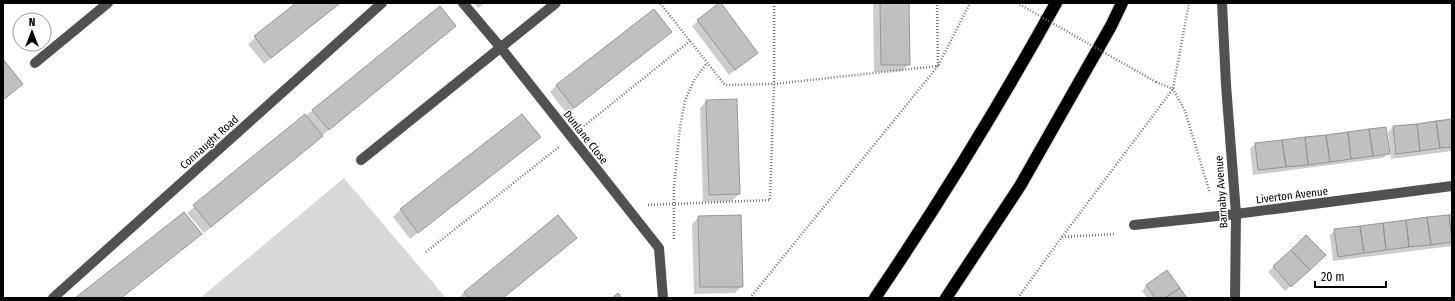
<svg xmlns="http://www.w3.org/2000/svg" width="1455" height="301" viewBox="0 0 1455 301" font-family="'Fira Sans Condensed',sans-serif">
	<style>
		.green { fill: #d8d8d8 }
		.shadow { fill: #0003 }
		.building { fill: #c0c0c0; stroke: #959595 }
		.lines { fill: none; stroke-linecap: round; stroke-linejoin: round }
		.highway-casing { stroke: #dbdbdb; stroke-width: 14 }
		.path { stroke: #737373; stroke-width: 2.5; stroke-dasharray: 1 2; stroke-linecap: butt }
		.minor { stroke: #515151; stroke-width: 10 }
		.highway { stroke: #000; stroke-width: 12 }
		.path-bridge { stroke: #737373; stroke-width: 2.5; stroke-dasharray: 1 2; stroke-linecap: butt }
		.labels { text-anchor: middle; stroke-width: 3; stroke-linejoin: round; paint-order: stroke }
		.street-label { font-size: 11px; fill: #000; stroke: #fff }
	</style>
	<rect width="100%" height="100%" fill="#fff"/>
	<path class="green" d="M344,178L446,298H200Z"/>
	<path class="shadow" d="M297,3H341L264,64L248,44Z
		M474,3H485L478,8Z
		M720,3L757,53L729,75L692,26Z
		M873,3H908L909,64L902,71L874,72Z
		M455,26L204,233L187,213L313,110Z
		M671,32L664,38L567,114L550,92L557,85Z
		M706,101L739,194L732,201L703,202L700,108Z
		M522,115L539,137L532,144L410,239L393,217L400,210Z
		M1452,120V151L1391,159L1388,132L1393,127Z
		M1255,144L1388,152H1390L1383,158L1253,175L1250,149Z
		M1452,215V246L1333,261L1330,235L1335,230Z
		M699,217L742,286L735,293L694,294L692,224Z
		M200,234L122,298H77Z
		M1306,237L1319,260L1285,291L1268,272Z
		M576,238L503,298H459L464,292Z
		M1147,285L1185,298H1147L1142,291Z"/>
	<path class="building" d="M296,3H340L271,58L254,36Z
		M719,3H721L758,53L735,70L697,20Z
		M880,3H909L910,65H881Z
		M440,6L456,26L329,130L312,110Z
		M654,9L672,32L574,108L556,85Z
		M3,59L23,84L3,100Z
		M737,99L740,194L709,195L706,100Z
		M305,114L323,136L211,227L193,205Z
		M522,114L541,137L418,233L400,209Z
		M1452,119V147L1440,148L1436,121Z
		M1436,121L1440,148L1420,151L1417,124Z
		M1417,124L1420,151L1396,154L1393,126Z
		M1386,127L1390,154L1373,156L1369,129Z
		M1369,129L1373,156L1351,159L1348,132Z
		M1348,132L1351,159L1330,162L1326,135Z
		M1326,135L1330,162L1308,165L1305,137Z
		M1305,137L1308,165L1286,167L1282,140Z
		M1282,140L1286,167L1258,170L1255,143Z
		M184,212L202,234L121,298H75Z
		M1452,214V238L1449,215Z
		M558,215L577,238L503,298H469L464,292Z
		M741,215L743,287H700L698,216Z
		M1449,215L1452,242L1431,245L1427,217Z
		M1427,217L1431,245L1409,247L1406,220Z
		M1406,220L1409,247L1386,250L1383,223Z
		M1383,223L1386,250L1364,253L1360,226Z
		M1360,226L1364,253L1338,257L1334,229Z
		M1306,235L1326,255L1310,270L1291,250Z
		M1291,250L1310,270L1291,287L1273,266Z
		M1167,270L1180,288L1165,298H1155L1146,285Z
		M1180,288L1187,298H1165Z
		M618,293L622,298H612Z"/>
	<g class="lines">
		<g class="highway-casing">
			<path id="highway" d="M875,298C940,202 1000,104 1056,3
				M946,298L1020,186L1111,26L1122,3"/>
		</g>
		<path class="path" d="M774,3V84L938,66L937,3
			M1156,82L1173,89L1185,111L1210,193
			M584,126L690,41
			M648,205L770,200L774,84L725,85L660,3
			M1062,237L1115,234
			M674,239V187L680,127L685,101L694,80L707,63
			M426,252L559,147
			M750,298L938,66L970,3
			M1018,298L1056,245L1173,89L1189,3"/>
		<path class="minor" d="M463,3L501,48L659,248L663,298
			M1222,3L1226,85L1236,214L1235,298
			M35,63L108,3
			M361,160L556,3
			M1134,225L1236,214L1452,186
			M53,298L382,3"/>
		<use href="#highway" class="highway"/>
		<path class="path-bridge" d="M1017,3L1156,82"/>
	</g>
	<g class="labels">
		<g class="street-label">
			<text transform="translate(586 137) rotate(52)" y="4">Dunlane Close</text>
			<text transform="translate(209 142) rotate(-42)" y="4">Connaught Road</text>
			<text transform="translate(1221 192) rotate(-94)" y="4">Barnaby Avenue</text>
			<text transform="translate(1292 195) rotate(-7)" y="4">Liverton Avenue</text>
		</g>
	</g>
	<rect width="1455" height="301" fill="none" stroke="#000000" stroke-width="8"/>
	<g transform="translate(32 32)"><circle r="19" fill="#ffffff" stroke="#999999"/>
	<path d="M0-3L7 15L0 10L-7 15Z" fill="#000000"/>
	<text y="-6" font-size="11" font-weight="bold" text-anchor="middle" fill="#000000">N</text>
	</g>
	<path d="M1315 281v6h71v-6" fill="none" stroke="#000000" stroke-width="2"/>
	<text x="1321" y="281" font-size="12" fill="#000000" stroke="#ffffff" stroke-width="3" paint-order="stroke">20 m</text>
</svg>
